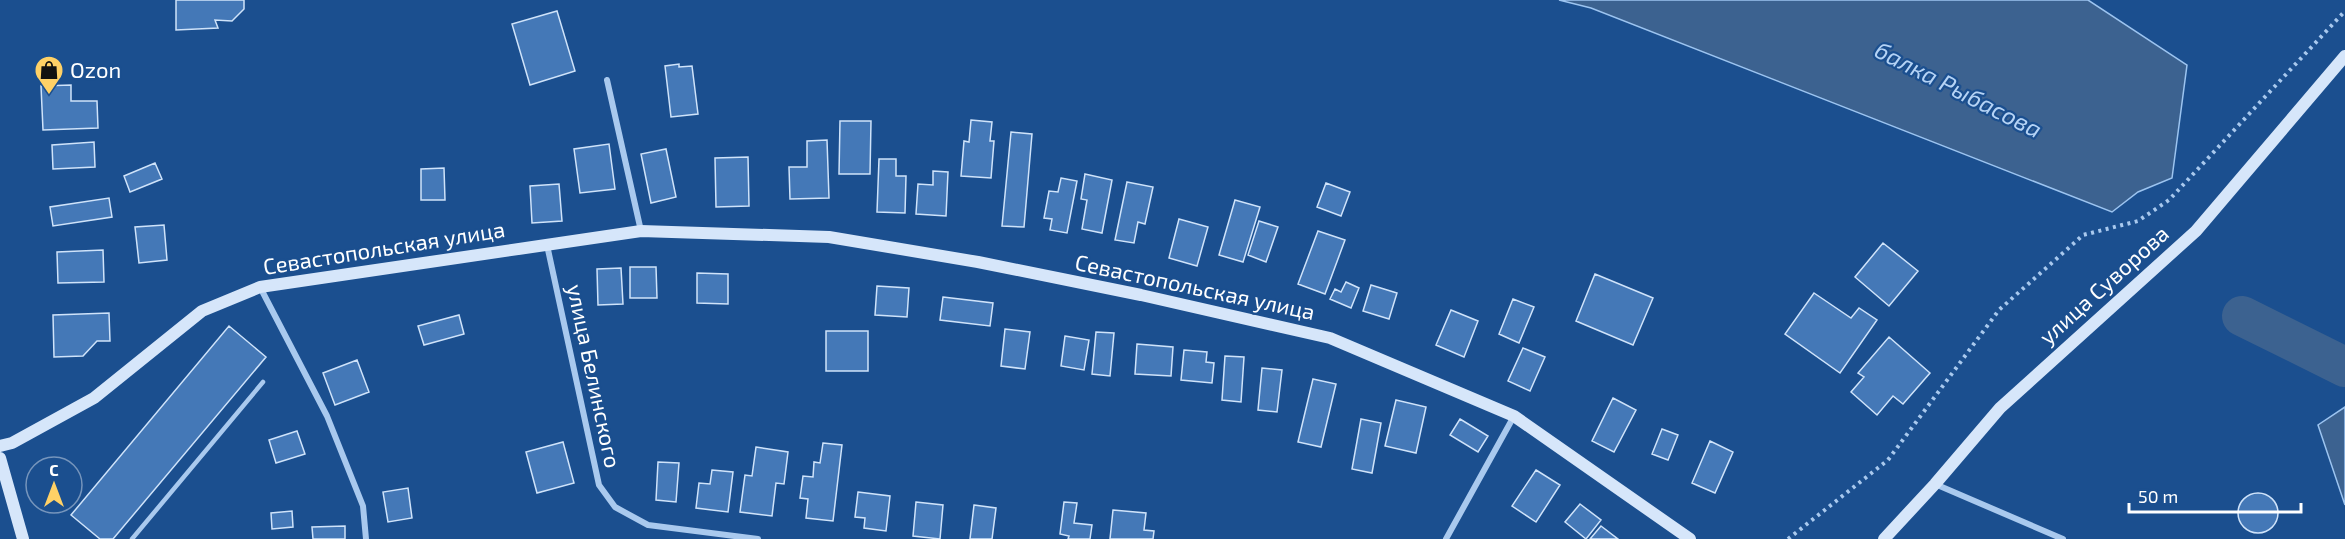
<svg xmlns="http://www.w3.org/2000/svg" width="2345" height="539" viewBox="0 0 2345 539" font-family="'Exo 2',sans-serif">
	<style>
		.water { fill: #3c6290; stroke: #9cc4f0; stroke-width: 1.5 }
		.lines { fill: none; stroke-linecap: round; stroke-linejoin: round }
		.river { stroke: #3c6290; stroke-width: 40 }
		.building { fill: #4478b7; stroke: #cfe3fa; stroke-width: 1.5 }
		.path { stroke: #a9c9ee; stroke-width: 4; stroke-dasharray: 3 4.5; stroke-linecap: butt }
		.lane { stroke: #a9c9ee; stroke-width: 4.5 }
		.street { stroke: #a9c9ee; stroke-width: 6 }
		.secondary { stroke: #d6e6fa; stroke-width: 12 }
		.labels { text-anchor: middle; stroke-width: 4.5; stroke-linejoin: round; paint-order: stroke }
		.poi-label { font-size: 22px; fill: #fff; stroke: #1b4f8f; text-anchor: start }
		.street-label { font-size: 22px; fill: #fff; stroke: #1b4f8f }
		.water-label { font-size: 24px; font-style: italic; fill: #b5d3f5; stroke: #1b4f8f }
	</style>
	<rect width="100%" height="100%" fill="#1b4f8f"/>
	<path class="water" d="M1559,0H2088L2187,65L2172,178L2138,192L2112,212L1591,8Z
		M2345,407V505L2318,425Z"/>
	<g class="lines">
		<path class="river" d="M2242,316L2345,367"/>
	</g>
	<path class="building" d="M176,0H244V9L232,21L215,20L218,28L176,30Z
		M557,11L575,71L530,85L512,24Z
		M679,64V67L692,66L698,114L671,117L665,66Z
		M71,85V101H97L98,128L43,130L41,86Z
		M971,120L992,122L990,141H994L991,178L961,176L964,141L969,142Z
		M840,121H871L870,174H839Z
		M1011,132L1032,134L1024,227L1002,226Z
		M827,140L829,198L790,199L789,167H807V141Z
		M94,142L95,167L53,169L52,145Z
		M609,144L615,189L580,193L574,149Z
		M666,149L676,197L651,203L641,154Z
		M748,157L749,206L716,207L715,158Z
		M879,159H896V176H906L905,213L877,212Z
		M155,163L162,179L130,192L124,176Z
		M444,168L445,200H421V169Z
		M933,171L948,172L946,216L916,214L918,184L933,185Z
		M1085,174L1112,180L1102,233L1082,229L1087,200L1081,199Z
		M1061,178L1077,181L1067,233L1050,230L1052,219L1044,218L1049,191L1058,192Z
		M1127,182L1153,187L1145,224L1138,222L1134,243L1115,240Z
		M1326,183L1350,192L1341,216L1317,207Z
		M559,184L562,221L532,223L530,186Z
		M109,198L112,217L53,226L50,207Z
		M1235,200L1260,207L1243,262L1219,255Z
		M1179,219L1208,227L1197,266L1169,258Z
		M1259,221L1278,227L1266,262L1248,255Z
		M164,225L167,260L139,263L135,227Z
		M1318,231L1345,240L1325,294L1298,284Z
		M1883,243L1918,271L1889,306L1855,277Z
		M103,250L104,282L58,283L57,252Z
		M630,267H656L657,298H630Z
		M621,268L623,304L598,305L597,269Z
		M697,273L728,274V304L697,303Z
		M1595,274L1653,298L1633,345L1576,321Z
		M1346,282L1359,288L1351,308L1330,299L1335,289L1341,292Z
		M1371,285L1397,293L1389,319L1363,311Z
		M877,286L909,288L907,317L875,315Z
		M1814,293L1851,318L1859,308L1877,320L1840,373L1785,334Z
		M943,297L993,303L990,326L940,320Z
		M1513,299L1534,307L1519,343L1499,334Z
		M1451,310L1478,321L1464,357L1436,345Z
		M109,313L110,341H97L83,356L54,357L53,315Z
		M459,315L464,334L424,345L418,326Z
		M229,326L266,357L113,539H100L71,515Z
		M1005,329L1030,332L1025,369L1001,366Z
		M826,331H868V371H826Z
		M1096,332L1114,333L1110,376L1092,374Z
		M1065,336L1089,340L1084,370L1061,366Z
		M1889,337L1930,373L1903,404L1893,396L1877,415L1851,392L1864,377L1858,373Z
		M1137,344L1173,347L1171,376L1135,374Z
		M1523,348L1545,357L1530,391L1508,381Z
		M1184,350L1207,352L1206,362L1214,363L1212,383L1181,380Z
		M1225,356L1244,357L1241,402L1222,400Z
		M357,360L369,392L335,405L323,373Z
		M1262,368L1282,370L1277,412L1258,410Z
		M1313,379L1336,384L1321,447L1298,442Z
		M1613,398L1636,410L1614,452L1592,441Z
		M1396,400L1426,407L1416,453L1385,446Z
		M1361,419L1381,423L1372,473L1352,469Z
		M1460,419L1488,436L1478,452L1450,435Z
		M1662,429L1678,435L1668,460L1652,454Z
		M297,431L305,454L276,463L269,440Z
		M1710,441L1733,452L1715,493L1692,483Z
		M563,442L574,483L537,493L526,452Z
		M823,443L842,445L833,521L806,518L808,499L800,498L803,476L813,477L814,462L820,463Z
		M756,447L788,452L784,484L776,483L772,516L740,512L745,475L752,476Z
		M658,462L679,463L676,502L656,500Z
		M712,470L733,472L728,512L696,508L699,483L710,484Z
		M1536,470L1560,485L1536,522L1512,506Z
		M408,488L412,518L388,522L383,492Z
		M858,492L890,496L886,531L864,528L865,518L855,517Z
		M2238 513a20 20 0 1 1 40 0a20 20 0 1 1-40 0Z
		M916,502L943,505L940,539L913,536Z
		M1064,502L1077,503L1074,523L1092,525L1090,539H1068L1069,536L1060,534Z
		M1580,504L1601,520L1586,539L1565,522Z
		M974,505L996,508L992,539H970Z
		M1113,510L1146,513L1144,530L1154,531L1153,539H1110Z
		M292,511L293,527L272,529L271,513Z
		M345,526V539H313L312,527Z
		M1601,526L1618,539H1590Z"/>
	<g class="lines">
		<path class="path" d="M1788,539L1888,460L1999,310L2083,235L2138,221L2169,200L2345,11"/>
		<path class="lane" d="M132,539L263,382"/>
		<path class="street" d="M607,80L641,231
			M547,245L599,485L615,507L648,525L758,539
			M260,287L327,416L363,506L366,539
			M1935,484L2063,539
			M1446,539L1514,416"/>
		<path class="secondary" d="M0,446L12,443L94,398L202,311L260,287L641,231L829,237L978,262L1141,295L1330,338L1514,416L1690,539
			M0,458L23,539
			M1884,539L1935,484L2000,408L2196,231L2345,56"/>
	</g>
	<defs>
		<g id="shop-pin" transform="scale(1.5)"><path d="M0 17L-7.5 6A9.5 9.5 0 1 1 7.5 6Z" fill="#ffd166" stroke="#1b4f8f"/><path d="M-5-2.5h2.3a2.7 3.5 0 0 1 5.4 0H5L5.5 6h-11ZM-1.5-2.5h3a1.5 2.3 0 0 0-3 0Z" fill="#111"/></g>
	</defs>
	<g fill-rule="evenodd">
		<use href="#shop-pin" x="49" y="70"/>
	</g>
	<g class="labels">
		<g class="poi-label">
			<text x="70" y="78">Ozon</text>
		</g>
		<g class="street-label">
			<text transform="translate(384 248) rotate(-9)" y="8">Севастопольская улица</text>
			<text transform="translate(2104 285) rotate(-42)" y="8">улица Суворова</text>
			<text transform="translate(1195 287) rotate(12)" y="8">Севастопольская улица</text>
			<text transform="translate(594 376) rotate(78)" y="8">улица Белинского</text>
		</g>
		<g class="water-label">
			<text transform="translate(1958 90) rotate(27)" y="8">балка Рыбасова</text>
		</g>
	</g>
	<g transform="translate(54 485)"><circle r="28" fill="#1b4f8f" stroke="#7695bc" stroke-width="1.5"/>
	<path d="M0-4.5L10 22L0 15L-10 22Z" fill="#ffd166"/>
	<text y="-9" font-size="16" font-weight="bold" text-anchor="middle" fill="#ffffff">С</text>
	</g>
	<path d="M2129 503v9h172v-9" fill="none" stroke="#ffffff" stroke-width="3"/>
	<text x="2138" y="503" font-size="18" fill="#ffffff" stroke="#1b4f8f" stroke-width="4.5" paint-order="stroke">50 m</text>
</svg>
